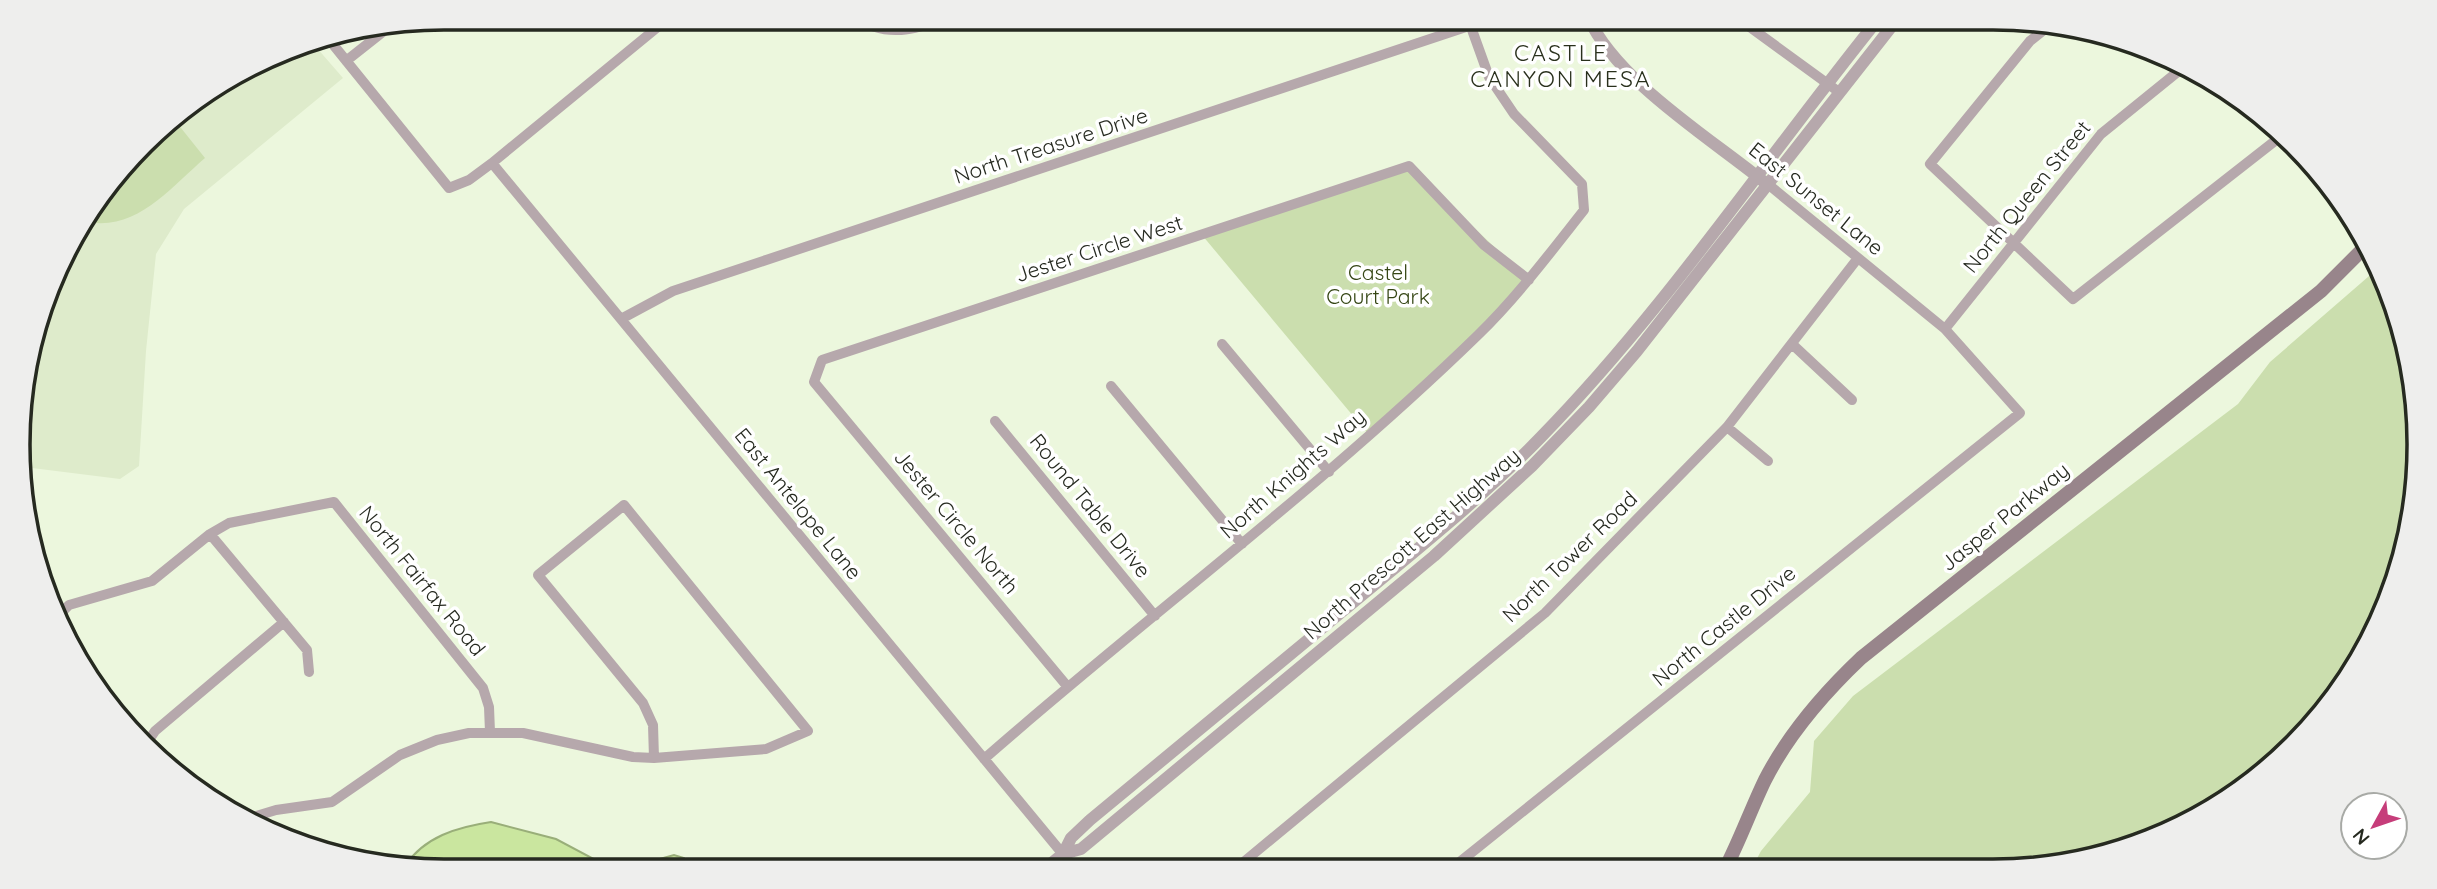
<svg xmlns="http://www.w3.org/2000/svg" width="2437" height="889" viewBox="0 0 2437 889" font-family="Quicksand,sans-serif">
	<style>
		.built { fill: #deebcb }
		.green { fill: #cbdeae }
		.water { fill: #cae69f; stroke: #99ae79; stroke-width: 2 }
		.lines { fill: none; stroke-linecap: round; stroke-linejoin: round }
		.minor { stroke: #b6a8ac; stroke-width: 10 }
		.tertiary { stroke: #b6a8ac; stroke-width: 12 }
		.secondary { stroke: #98858b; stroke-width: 14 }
		.labels { text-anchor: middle; stroke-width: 7; stroke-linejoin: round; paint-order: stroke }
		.street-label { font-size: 21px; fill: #262a20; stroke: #fff }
		.park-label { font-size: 21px; fill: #354614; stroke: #fff }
		.neighbourhood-label { font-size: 23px; letter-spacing: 2px; fill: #29301c; stroke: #fff }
		.rim { fill: none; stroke: #262a20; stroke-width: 3.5 }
	</style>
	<rect width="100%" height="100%" fill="#ecf7dd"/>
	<path class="built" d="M307,40H310L343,78L184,209L156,254L146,351L139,466L120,479L24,467L21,388L75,231L163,123Z"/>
	<path class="green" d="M173,118L205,158C170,188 135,234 83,221L163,123Z
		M1409,166L1529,280L1369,435L1202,235Z
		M2376,270L2416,389L2405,555L2348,681L2274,765L2181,828L2049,868H1752L1761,851L1810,792L1814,741L1853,696L2238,404L2270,362Z"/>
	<path class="water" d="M491,822L556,839L616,871L674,855L684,858L689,868L687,871H445L405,866C424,837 457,827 491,822Z"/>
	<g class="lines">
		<path class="minor" d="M855,17C887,40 919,28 952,17
			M1736,17L1839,92
			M2050,25L2030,41L1930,164L2073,299L2280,137
			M327,37L449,188L469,180L492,163L670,17
			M346,61L389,27
			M492,163L1076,870
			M621,319L673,291L1496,17
			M1945,329L2101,134L2180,70
			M1222,344L1329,472
			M1792,344L1852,400
			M1111,386L1242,544
			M995,421L1155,616
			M1727,427L1768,461
			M210,534L307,650L309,672
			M61,613L69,605L152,581L210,534L229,523L334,502L483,688L489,707L490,732
			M1067,686L814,382L822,360L1409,166L1484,245L1529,280
			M147,743L155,731L284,622
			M984,759C1147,616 1322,487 1478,335C1517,297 1550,253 1584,210L1582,184L1514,114L1489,77L1471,27
			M253,817L276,810L332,802L400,755L437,740L469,733H523L633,757L654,758L766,749L808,731L624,505L538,575L643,703L653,725L654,758
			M1451,869L2020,413L1945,329L1764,181
			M1234,870L1545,613L1727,427L1858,258"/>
		<path class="tertiary" d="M1588,17C1616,80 1710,138 1763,181
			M1063,854L1071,838L1090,820C1175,750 1260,680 1344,610C1411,554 1480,500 1541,437C1666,309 1767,157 1880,17
			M1043,870L1063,854L1081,849L1434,556L1532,466L1589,407L1637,351L1899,17"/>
		<path class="secondary" d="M1725,869C1740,840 1751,809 1765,780C1789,733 1823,694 1861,658L2321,291L2367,245"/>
	</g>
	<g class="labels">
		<g class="street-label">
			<text transform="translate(1051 146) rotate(-18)" y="7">North Treasure Drive</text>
			<text transform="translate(2027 197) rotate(-51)" y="7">North Queen Street</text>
			<text transform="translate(1816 199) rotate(39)" y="7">East Sunset Lane</text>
			<text transform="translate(1099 249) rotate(-18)" y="7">Jester Circle West</text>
			<text transform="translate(1293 474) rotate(-41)" y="7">North Knights Way</text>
			<text transform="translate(798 504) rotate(51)" y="7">East Antelope Lane</text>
			<text transform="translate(1090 506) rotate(51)" y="7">Round Table Drive</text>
			<text transform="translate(2005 517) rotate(-39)" y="7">Jasper Parkway</text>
			<text transform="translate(956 522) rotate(50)" y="7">Jester Circle North</text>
			<text transform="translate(1412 544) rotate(-41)" y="7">North Prescott East Highway</text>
			<text transform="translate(1570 557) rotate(-44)" y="7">North Tower Road</text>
			<text transform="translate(422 581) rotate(51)" y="7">North Fairfax Road</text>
			<text transform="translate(1724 626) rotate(-39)" y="7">North Castle Drive</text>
		</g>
		<g class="park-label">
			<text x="1378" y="280">Castel<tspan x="1378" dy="24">Court Park</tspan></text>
		</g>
		<g class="neighbourhood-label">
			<text x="1561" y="61">CASTLE<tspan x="1561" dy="26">CANYON MESA</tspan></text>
		</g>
	</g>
	<path d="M0 0H2437V889H0ZM444 30H1993A414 414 0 0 1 2407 444V445A414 414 0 0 1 1993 859H444A414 414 0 0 1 30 445V444A414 414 0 0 1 444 30Z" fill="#eeeeed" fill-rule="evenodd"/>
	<path class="rim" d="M444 30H1993A414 414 0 0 1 2407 444V445A414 414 0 0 1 1993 859H444A414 414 0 0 1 30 445V444A414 414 0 0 1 444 30Z"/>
	<g transform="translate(2374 826) rotate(230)"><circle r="33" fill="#ffffff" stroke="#a8aaa6" stroke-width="2"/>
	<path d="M0-5L12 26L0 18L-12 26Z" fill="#c63d7a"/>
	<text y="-10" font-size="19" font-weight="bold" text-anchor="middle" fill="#262a20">N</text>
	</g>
</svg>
